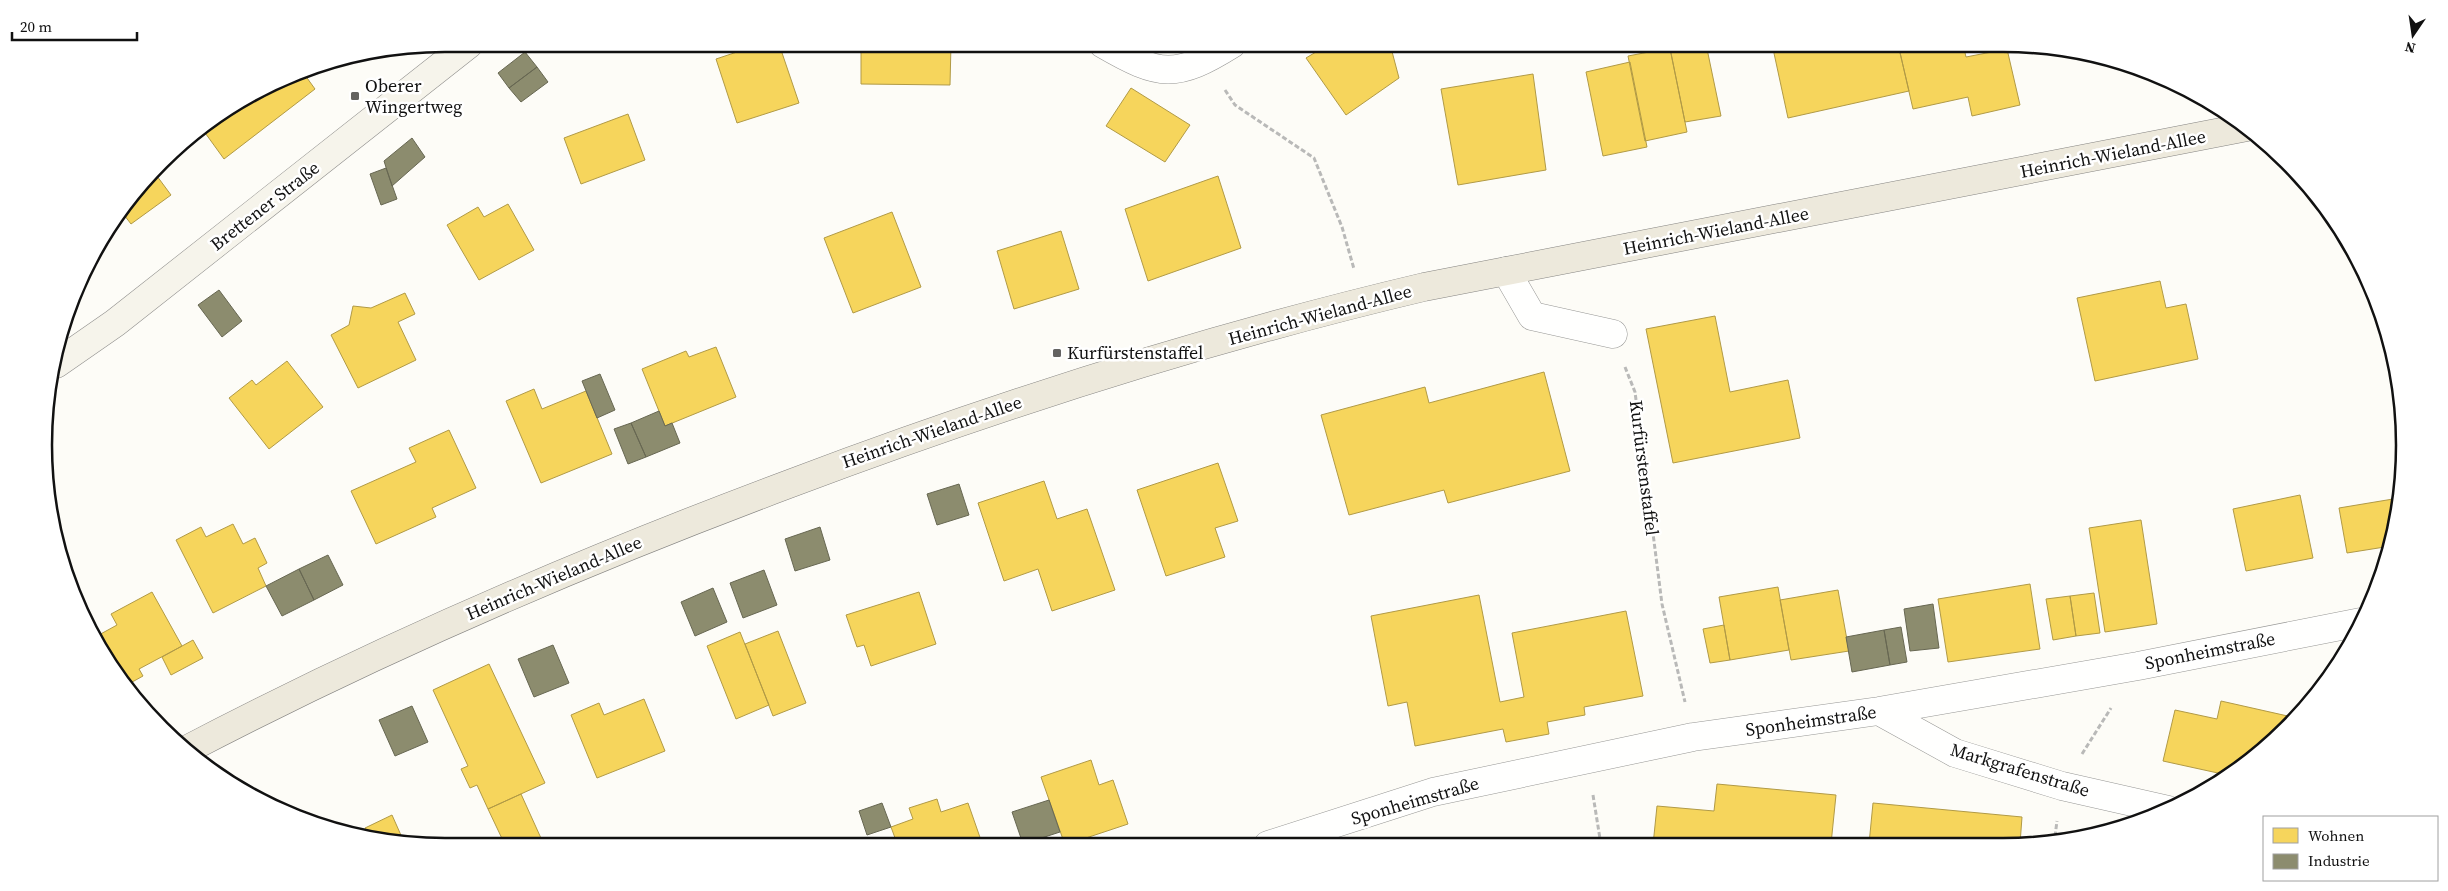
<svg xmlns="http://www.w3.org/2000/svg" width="2448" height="891" viewBox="0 0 2448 891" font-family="'Source Serif 4',serif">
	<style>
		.homes { fill: #f6d55c; stroke: #b19a46 }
		.industry { fill: #8c8c6e; stroke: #676752 }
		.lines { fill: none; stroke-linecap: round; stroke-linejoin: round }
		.street-casing { stroke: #979795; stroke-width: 29 }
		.secondary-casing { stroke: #8e8d8b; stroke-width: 29 }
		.primary-casing { stroke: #858482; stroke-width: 29 }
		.path { stroke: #b9b9b8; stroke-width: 3; stroke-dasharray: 5 2.5; stroke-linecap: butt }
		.street { stroke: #fffffe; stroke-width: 28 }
		.secondary { stroke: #f6f4eb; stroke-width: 28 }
		.primary { stroke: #ede9dc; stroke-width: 28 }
		.poi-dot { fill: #646362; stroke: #fff; stroke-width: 2 }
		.labels { text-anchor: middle; stroke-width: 5; stroke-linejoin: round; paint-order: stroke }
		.poi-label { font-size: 18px; fill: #111; stroke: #fff; text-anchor: start }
		.street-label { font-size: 18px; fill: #111; stroke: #fff }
		.rim { fill: none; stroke: #111; stroke-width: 2.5 }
	</style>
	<rect width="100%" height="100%" fill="#fdfcf7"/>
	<path class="homes" d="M761,44H779L799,103L737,123L716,59Z
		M861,44H951L950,85L861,84Z
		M1329,44H1390L1399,78L1346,115L1306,58Z
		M1669,44H1706L1721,116L1685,122Z
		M1772,44H1898L1909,91L1788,118Z
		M1898,44H1963L1966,57L2007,49L2020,105L1972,116L1968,97L1913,109Z
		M1670,48L1687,132L1645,141L1628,56Z
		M1630,62L1647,147L1603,156L1586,72Z
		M302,71L315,89L224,159L203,130L292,74Z
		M1533,74L1546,170L1458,185L1441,89Z
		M1131,88L1190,125L1165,162L1106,126Z
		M628,114L645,160L581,184L564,138Z
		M154,172L171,195L131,224L121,211L127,201Z
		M1218,176L1241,248L1148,281L1125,209Z
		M508,204L534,250L479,280L447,225L478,207L484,217Z
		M892,212L921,287L853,313L824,238Z
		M1061,231L1079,289L1014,309L997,251Z
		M2160,281L2166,308L2186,304L2198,359L2095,381L2077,298Z
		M405,293L415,314L398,322L416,360L358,388L331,335L349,325L353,306L371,308Z
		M1715,316L1730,392L1788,380L1800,438L1673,463L1646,329Z
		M716,347L736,397L665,426L642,369L686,351L689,357Z
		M287,361L323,407L269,449L229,398L252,380L256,385Z
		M1544,372L1570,471L1448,503L1444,490L1349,515L1321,415L1425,387L1429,403Z
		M534,389L542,409L586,391L612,454L541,483L506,401Z
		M449,430L476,488L432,508L436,517L376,544L351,491L416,462L409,448Z
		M1218,463L1238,521L1215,528L1225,557L1166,576L1137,490Z
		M1044,481L1057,519L1087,509L1115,590L1052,611L1038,569L1004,581L978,503Z
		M2300,495L2313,558L2246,571L2233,509Z
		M2399,498L2391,546L2347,553L2339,508Z
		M2141,520L2157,624L2105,632L2089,528Z
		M233,524L243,544L255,538L267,563L258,568L266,586L213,613L176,540L201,527L206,537Z
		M2030,584L2040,649L1948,662L1938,599Z
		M1778,587L1789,650L1730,660L1719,597Z
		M1838,590L1849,651L1791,660L1780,600Z
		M152,592L182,646L139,669L143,676L125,686L112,669L97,636L117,625L111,614Z
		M919,592L936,644L871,666L864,645L857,647L846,615Z
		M2094,593L2100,633L2076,636L2070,596Z
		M1479,595L1500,702L1524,697L1512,633L1626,611L1643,696L1584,707L1585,715L1547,722L1549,734L1506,742L1503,729L1415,746L1407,702L1388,706L1371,616Z
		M2070,596L2076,636L2053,640L2046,599Z
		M1724,625L1730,660L1710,663L1703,629Z
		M778,631L806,703L773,716L745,644Z
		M740,632L769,705L736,719L707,646Z
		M193,640L203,658L171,675L162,657Z
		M489,664L545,783L488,809L477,785L470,788L461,769L468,766L433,690Z
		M644,699L665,751L597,778L571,715L599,703L604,715Z
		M2221,701L2292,717L2268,747L2227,775L2163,761L2175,710L2217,719Z
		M1091,760L1099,785L1113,780L1128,824L1065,845L1041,777Z
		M1717,784L1836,795L1831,844L1653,845L1657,806L1714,811Z
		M521,794L545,847H506L488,809Z
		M937,799L941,812L968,803L983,846H898L891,827L913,819L909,808Z
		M1873,803L2022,817L2020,844H1869Z
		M392,815L404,842L369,837L365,828Z"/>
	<path class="industry" d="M525,52L537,67L509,88L498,73Z
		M537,67L548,82L521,102L509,88Z
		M412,138L425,157L392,186L384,161Z
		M386,168L397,199L381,205L370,174Z
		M219,290L242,321L222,337L198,305Z
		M600,374L615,410L597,418L582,381Z
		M659,411L665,426L672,423L680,443L646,457L631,423Z
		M631,423L646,457L628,464L614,429Z
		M959,484L969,515L937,525L927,494Z
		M820,527L830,560L795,571L785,539Z
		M328,555L343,585L314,600L299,569Z
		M299,569L314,600L282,616L266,586Z
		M764,570L777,605L743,618L730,583Z
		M713,588L727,622L695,636L681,602Z
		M1933,604L1939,648L1910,651L1904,609Z
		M1901,627L1907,662L1890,665L1884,630Z
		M1884,630L1890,665L1852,672L1846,637Z
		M553,645L569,683L534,697L518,659Z
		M412,706L428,742L395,756L379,720Z
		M1049,800L1060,832L1023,844L1012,812Z
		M882,803L891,827L867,835L859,811Z"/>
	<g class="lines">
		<g class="street-casing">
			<path id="street" d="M1103,44C1160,77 1176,79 1232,44
				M1506,271L1532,316L1613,334
				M1879,711L1955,753L2062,786L2168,810
				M1268,845L1433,792L1693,737L1879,711L2138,666L2361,622"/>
		</g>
		<g class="secondary-casing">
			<path id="secondary" d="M56,364L115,323L469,44"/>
		</g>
		<g class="primary-casing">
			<path id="primary" d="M186,750C381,648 583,561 789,484C996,406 1208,338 1424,287L2247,127"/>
		</g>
		<path class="path" d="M1225,90L1235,105L1314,158L1342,227L1354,269
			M1625,367L1635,392L1662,604L1685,702
			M2082,754L2111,708
			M1593,795L1601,845
			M2054,844L2057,821"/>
		<use href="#street" class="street"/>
		<use href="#secondary" class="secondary"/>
		<use href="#primary" class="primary"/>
	</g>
	<g class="poi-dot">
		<rect x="350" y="91" width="10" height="10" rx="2.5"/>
		<rect x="1052" y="348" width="10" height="10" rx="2.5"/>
	</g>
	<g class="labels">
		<g class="poi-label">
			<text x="365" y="92">Oberer<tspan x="365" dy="21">Wingertweg</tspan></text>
			<text x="1067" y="359">Kurfürstenstaffel</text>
		</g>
		<g class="street-label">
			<text transform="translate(2113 154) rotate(-11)" y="6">Heinrich-Wieland-Allee</text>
			<text transform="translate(265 206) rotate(-38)" y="6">Brettener Straße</text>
			<text transform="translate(1716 231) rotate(-11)" y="6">Heinrich-Wieland-Allee</text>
			<text transform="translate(1320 315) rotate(-15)" y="6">Heinrich-Wieland-Allee</text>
			<text transform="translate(932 432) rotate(-19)" y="6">Heinrich-Wieland-Allee</text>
			<text transform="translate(1644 468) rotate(83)" y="6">Kurfürstenstaffel</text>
			<text transform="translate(554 578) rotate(-23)" y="6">Heinrich-Wieland-Allee</text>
			<text transform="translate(2210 651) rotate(-11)" y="6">Sponheimstraße</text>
			<text transform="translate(1811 721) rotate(-8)" y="6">Sponheimstraße</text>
			<text transform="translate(2020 770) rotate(17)" y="6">Markgrafenstraße</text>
			<text transform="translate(1415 801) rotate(-16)" y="6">Sponheimstraße</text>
		</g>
	</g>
	<path d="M0 0H2448V891H0ZM445 52H2003A393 393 0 0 1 2396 445V445A393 393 0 0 1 2003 838H445A393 393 0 0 1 52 445V445A393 393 0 0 1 445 52Z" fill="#fff" fill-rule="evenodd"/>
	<path class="rim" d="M445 52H2003A393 393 0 0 1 2396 445V445A393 393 0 0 1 2003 838H445A393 393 0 0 1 52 445V445A393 393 0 0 1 445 52Z"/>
	<rect x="2263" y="816" width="175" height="65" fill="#ffffff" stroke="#a0a0a0"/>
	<rect x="2273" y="828" width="25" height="15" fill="#f6d55c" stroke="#a0a0a0"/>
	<text x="2308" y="841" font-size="15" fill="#111111">Wohnen</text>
	<rect x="2273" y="854" width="25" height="15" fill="#8c8c6e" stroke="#a0a0a0"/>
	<text x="2308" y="866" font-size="15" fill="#111111">Industrie</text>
	<g transform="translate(2413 35) rotate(193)" stroke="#ffffff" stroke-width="4" paint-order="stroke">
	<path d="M0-4L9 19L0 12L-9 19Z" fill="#111111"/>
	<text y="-8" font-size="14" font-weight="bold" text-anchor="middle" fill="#111111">N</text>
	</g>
	<path d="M12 32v8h125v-8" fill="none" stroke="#111111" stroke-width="2.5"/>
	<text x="20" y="32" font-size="15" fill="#111111" stroke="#ffffff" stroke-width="4" paint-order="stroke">20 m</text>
</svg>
